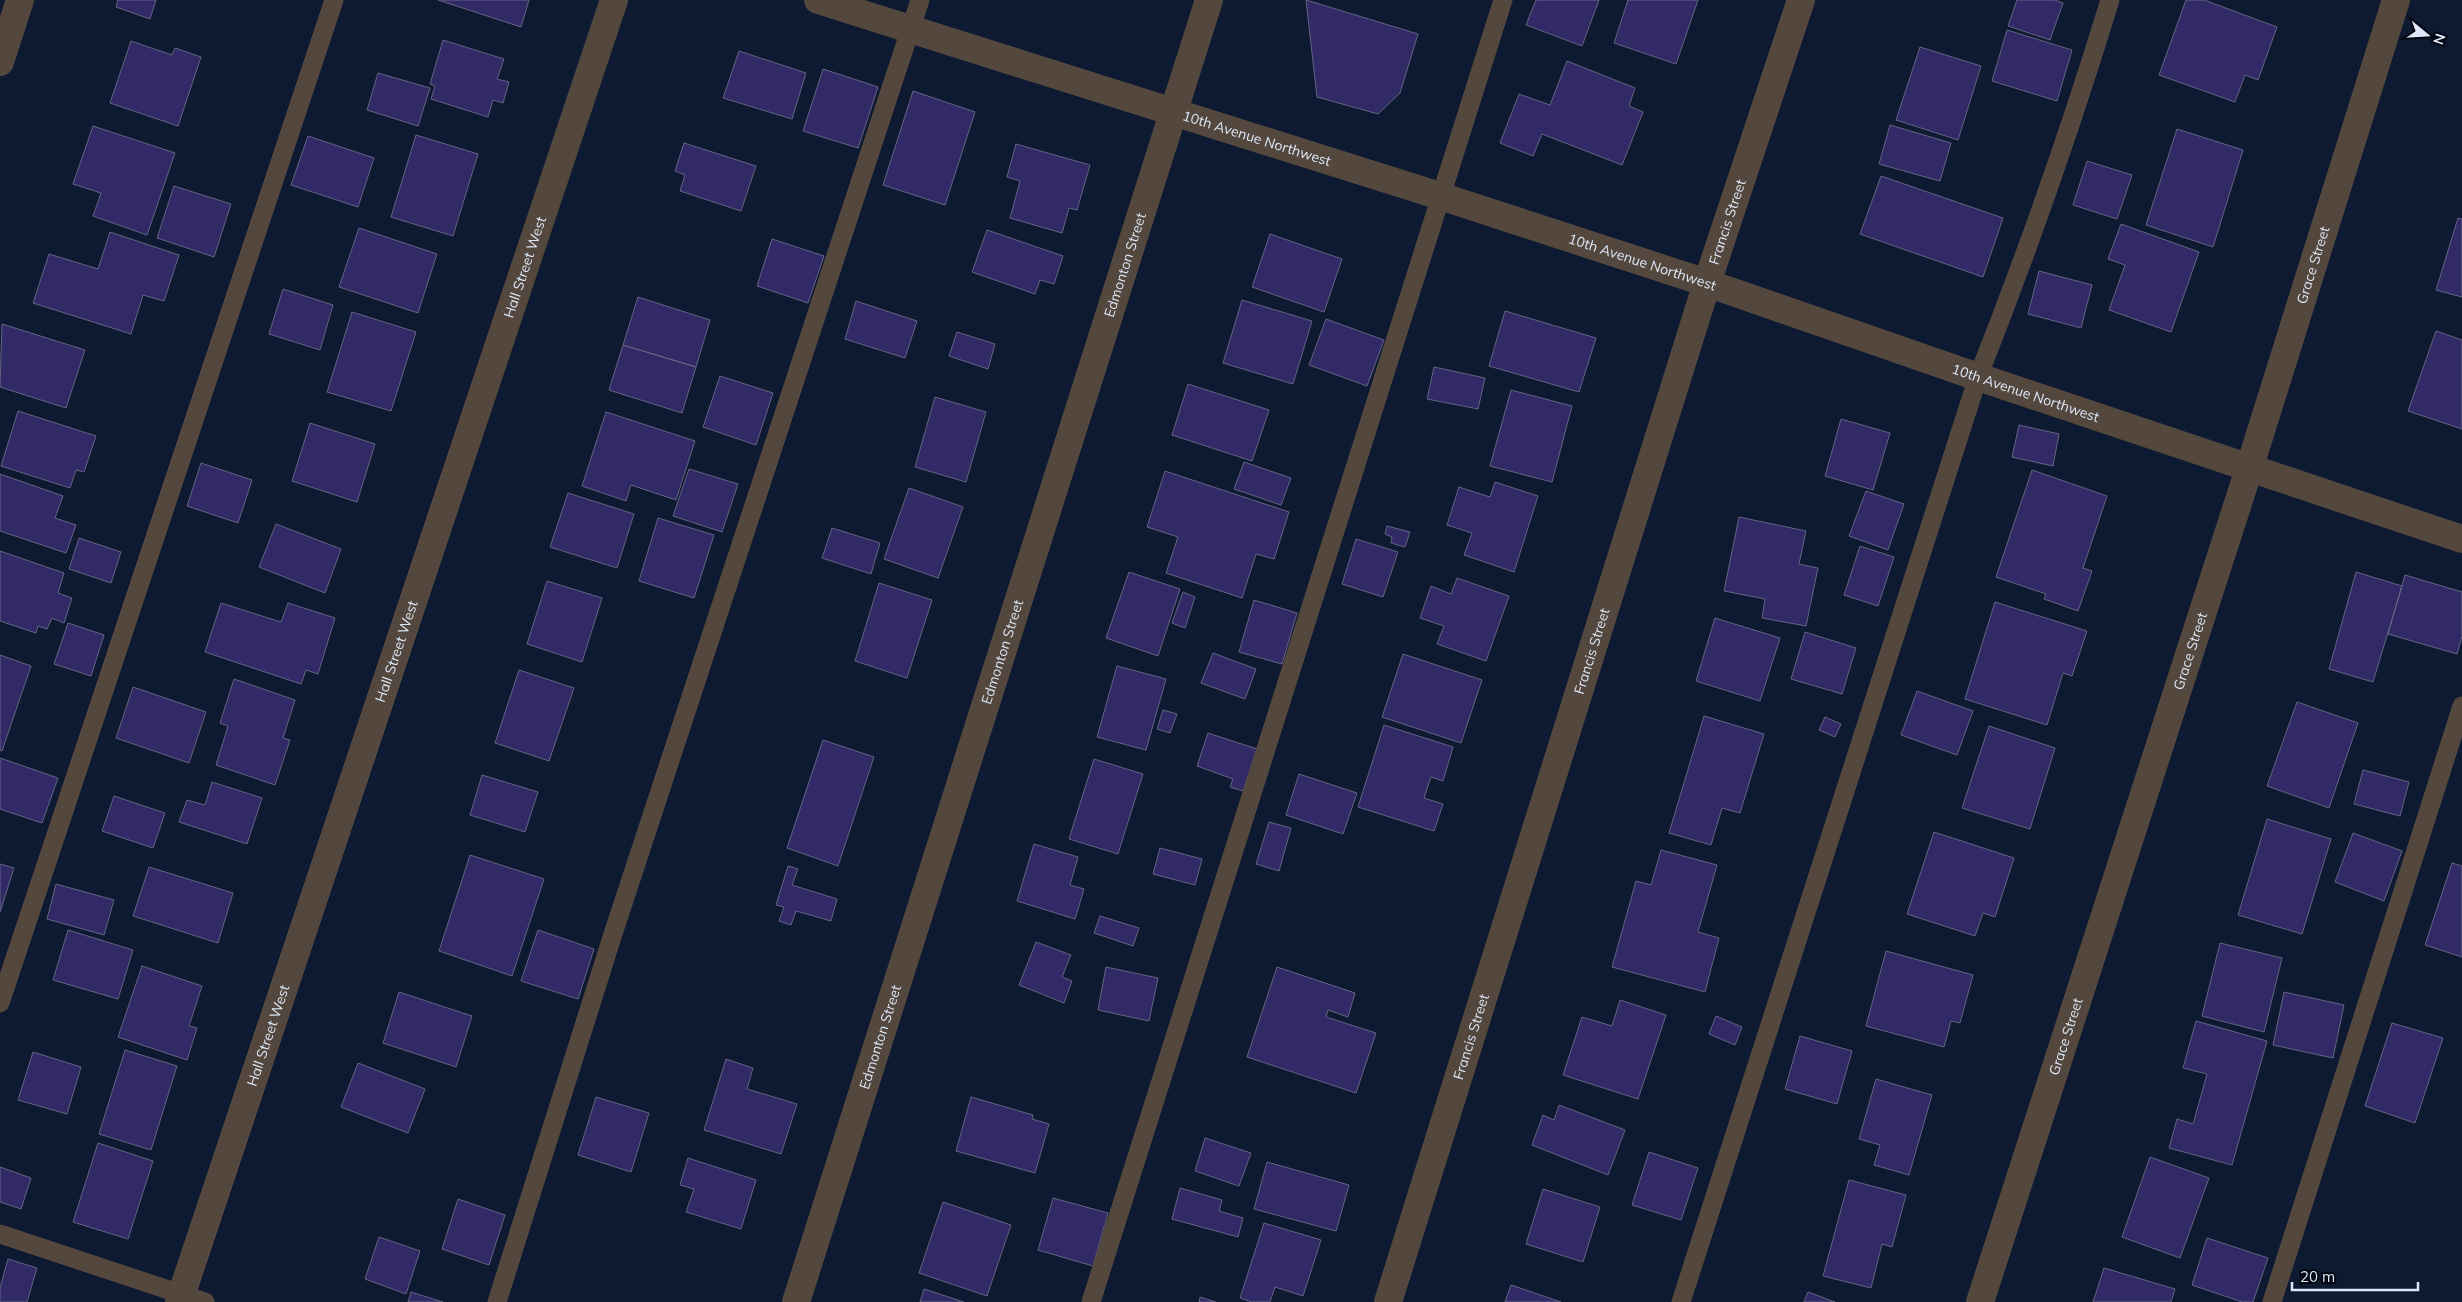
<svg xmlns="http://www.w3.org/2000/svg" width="2462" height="1302" viewBox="0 0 2462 1302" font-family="Mulish,sans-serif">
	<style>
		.building { fill: #322a66; stroke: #646483 }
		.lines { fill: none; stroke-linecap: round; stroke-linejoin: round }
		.service { stroke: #53473e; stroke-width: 19 }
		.minor { stroke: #53473e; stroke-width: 28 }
		.tertiary { stroke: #53473e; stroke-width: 28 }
		.labels { text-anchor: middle; stroke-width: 4.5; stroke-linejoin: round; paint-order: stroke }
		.street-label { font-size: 14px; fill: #dde7f7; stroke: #02060f }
	</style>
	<rect width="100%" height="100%" fill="#0d1a31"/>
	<path class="building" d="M118,0H156L150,19L116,7Z
		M438,0H529L521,27Z
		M1306,0L1418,34L1400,93L1378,114L1317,97Z
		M1536,0H1599L1582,46L1526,25Z
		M1628,0H1698L1676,64L1614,43Z
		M2017,0H2055L2063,3L2050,40L2008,26Z
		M2186,0H2204L2277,27L2258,80L2245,75L2235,102L2159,75Z
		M2007,30L2072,50L2057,101L1992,81Z
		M443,40L504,59L497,79L509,82L503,103L493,100L488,117L431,99L435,86L430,84Z
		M131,41L172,55L175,48L201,57L178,126L110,103Z
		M1920,47L1981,66L1958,140L1896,120Z
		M739,51L806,73L792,119L723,98Z
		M1567,61L1635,88L1629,106L1643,112L1622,165L1542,134L1533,156L1500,143L1519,94L1550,105Z
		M823,69L878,87L858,148L803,131Z
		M378,73L430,88L418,126L367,110Z
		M913,91L975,112L945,205L883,185Z
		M1890,125L1951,143L1940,181L1879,164Z
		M93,126L175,153L147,235L93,216L101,193L73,184Z
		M2177,129L2243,150L2213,247L2146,225Z
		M416,135L478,154L453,236L391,217Z
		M308,136L374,158L358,207L291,185Z
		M684,143L756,166L741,211L680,191L685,175L675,171Z
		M1016,144L1090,165L1077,210L1069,208L1062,233L1010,218L1020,181L1007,177Z
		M2087,161L2132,175L2117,219L2073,205Z
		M1881,176L2003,218L1983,277L1860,234Z
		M174,186L231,204L214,257L157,238Z
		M2458,218L2462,219V297L2436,290Z
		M2121,224L2199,252L2171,332L2109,310L2125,265L2108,259Z
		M359,228L437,254L418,313L339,287Z
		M987,230L1063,256L1054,284L1040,280L1035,294L972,272Z
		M110,232L179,255L164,301L143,295L131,334L33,303L49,254L98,269Z
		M1270,234L1342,259L1324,312L1252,287Z
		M772,239L824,256L808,303L757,286Z
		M2039,271L2092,285L2081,328L2028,314Z
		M283,289L333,305L320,350L269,334Z
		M638,297L710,320L696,367L623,345Z
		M1242,300L1312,321L1293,384L1223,363Z
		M856,301L917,321L905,358L845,339Z
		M1505,311L1596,338L1579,392L1489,366Z
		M352,312L416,332L391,411L327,392Z
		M1326,319L1384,340L1367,386L1309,365Z
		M2,324L85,350L66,408L0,387Z
		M2436,331L2462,340V429L2408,411Z
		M957,332L995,344L988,369L949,356Z
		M623,345L696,367L682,413L609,390Z
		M1434,367L1485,378L1478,409L1427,399Z
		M720,376L773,393L756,445L703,427Z
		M1188,384L1269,410L1252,461L1172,435Z
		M1511,390L1572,406L1552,482L1490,466Z
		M935,397L986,412L966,482L915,467Z
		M18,411L96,436L84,472L76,470L70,488L1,466Z
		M606,412L695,441L676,500L631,485L626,501L582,486Z
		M1841,419L1890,433L1873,490L1825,476Z
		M310,423L375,444L357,502L292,481Z
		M2019,425L2059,434L2053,466L2012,457Z
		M1244,462L1291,478L1281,505L1234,489Z
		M201,463L252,480L238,523L187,506Z
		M689,469L738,484L722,532L673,516Z
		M2032,470L2107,496L2083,568L2092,571L2078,611L2044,599L2046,594L1996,577Z
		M1165,471L1289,512L1274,559L1256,554L1242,598L1166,573L1178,537L1147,527Z
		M0,474L63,496L55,518L76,525L66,553L0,531Z
		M1495,482L1538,496L1514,572L1464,555L1472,533L1447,525L1459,487L1490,497Z
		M909,488L963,507L938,578L884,559Z
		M1866,491L1904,504L1888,550L1849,536Z
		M568,493L634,514L617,568L550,547Z
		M1739,517L1806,531L1799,564L1818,568L1806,626L1762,618L1765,599L1724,591Z
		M658,518L714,535L694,598L639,581Z
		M276,524L341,549L325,593L259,567Z
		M1387,526L1410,532L1405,547L1391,543L1392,537L1385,534Z
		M832,528L880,543L871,574L822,558Z
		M79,538L121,552L111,583L69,569Z
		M1356,539L1398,552L1383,597L1342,584Z
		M1860,546L1894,557L1878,606L1844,595Z
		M0,551L64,573L58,593L72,598L64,623L52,618L47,629L38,626L36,633L0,621Z
		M1129,572L1180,589L1158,656L1106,638Z
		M2356,572L2402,586L2373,682L2329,669Z
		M2405,575L2462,592V636L2457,654L2388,634Z
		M1457,578L1509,596L1486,661L1437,644L1444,626L1420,618L1431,586L1451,594Z
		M547,581L602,598L582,662L527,644Z
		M879,583L932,600L907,678L855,661Z
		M1183,592L1195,597L1185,628L1172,623Z
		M1254,600L1297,613L1282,664L1239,652Z
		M1995,602L2087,631L2072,676L2063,673L2047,725L1965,699Z
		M221,603L281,622L288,603L335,618L318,674L306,670L301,684L205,652Z
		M1715,618L1780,638L1760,701L1696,681Z
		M68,623L104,635L91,676L54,664Z
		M1805,632L1856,648L1842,694L1791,679Z
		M1213,653L1256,669L1245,699L1201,683Z
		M1403,654L1482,680L1461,743L1382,717Z
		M0,655L31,666L2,751L0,750Z
		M1117,666L1166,679L1146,750L1097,737Z
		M519,670L574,688L549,761L495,743Z
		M234,679L295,700L283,738L290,740L275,785L216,765L228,726L220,723Z
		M133,687L206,712L189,763L116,738Z
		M1917,691L1973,711L1957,755L1901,735Z
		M2297,702L2358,723L2329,808L2267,786Z
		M1163,710L1177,714L1170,733L1157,729Z
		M1704,716L1764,734L1740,813L1722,808L1711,845L1669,833Z
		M1825,717L1841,724L1835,737L1819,730Z
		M1384,725L1453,747L1443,781L1431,777L1424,798L1443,804L1434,831L1358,807Z
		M1989,726L2055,748L2030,829L1962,808Z
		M1208,733L1257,749L1243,791L1230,787L1233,779L1197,766Z
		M823,740L874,757L838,866L787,848Z
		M0,758L58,778L42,823L0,809Z
		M1094,759L1143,774L1118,854L1069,839Z
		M2363,770L2409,782L2400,816L2354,804Z
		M1299,774L1357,793L1343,834L1286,815Z
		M482,775L538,792L525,832L470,815Z
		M212,782L262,798L247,844L179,822L187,800L205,805Z
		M114,796L165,813L153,848L102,831Z
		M2267,819L2331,839L2302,934L2238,915Z
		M1269,822L1291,828L1279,871L1256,864Z
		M1934,832L2014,858L1995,917L1983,913L1975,936L1907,914Z
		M2353,833L2402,851L2384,901L2335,882Z
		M1034,844L1078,857L1070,885L1084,889L1075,919L1017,901Z
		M1160,848L1202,859L1195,885L1153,874Z
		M1661,850L1717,865L1698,932L1719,938L1705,992L1612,967L1636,881L1651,885Z
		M470,855L544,879L512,976L439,951Z
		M2452,863L2462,866V957L2425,945Z
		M0,864L14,868L0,912Z
		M788,866L798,869L792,885L837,899L831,921L796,911L791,925L779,921L784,907L776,905Z
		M149,867L233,893L218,943L133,916Z
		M56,884L114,900L104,935L47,919Z
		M1100,916L1139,928L1133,946L1094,933Z
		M68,930L133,950L118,999L53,980Z
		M538,930L594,949L578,999L521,981Z
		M1036,942L1071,955L1062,977L1072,981L1064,1003L1019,985Z
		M2220,943L2282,958L2264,1032L2202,1016Z
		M1886,951L1973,975L1960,1023L1951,1021L1944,1047L1866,1026Z
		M142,966L202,986L189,1026L197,1028L187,1060L118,1037Z
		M1106,967L1158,978L1149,1021L1098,1010Z
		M1277,967L1355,993L1348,1017L1328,1010L1326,1017L1376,1033L1356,1093L1247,1057Z
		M399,992L472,1016L456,1067L383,1043Z
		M2284,992L2344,1005L2333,1058L2273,1045Z
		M1620,1000L1666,1015L1638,1099L1563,1075L1582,1017L1612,1026Z
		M1716,1016L1742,1027L1735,1045L1709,1034Z
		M2196,1021L2267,1041L2232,1165L2169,1148L2177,1119L2193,1124L2207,1074L2183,1068Z
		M2392,1023L2443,1038L2415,1123L2365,1106Z
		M1800,1036L1852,1051L1837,1104L1785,1089Z
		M125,1050L177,1066L151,1150L99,1134Z
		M33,1052L81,1067L67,1114L18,1100Z
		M726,1059L753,1068L747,1089L797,1104L781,1154L704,1130Z
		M358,1063L425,1089L408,1133L341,1107Z
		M1876,1079L1932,1095L1909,1175L1874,1165L1880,1145L1859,1139Z
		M596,1097L649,1113L631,1172L578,1155Z
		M971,1097L1033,1115L1032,1119L1049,1124L1035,1173L956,1151Z
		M1559,1105L1625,1130L1608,1175L1532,1145L1543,1115L1554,1120Z
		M1205,1138L1251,1153L1239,1186L1195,1171Z
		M98,1143L153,1161L128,1239L73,1222Z
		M1649,1152L1698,1168L1681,1220L1632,1205Z
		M2150,1157L2209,1178L2180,1258L2122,1237Z
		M688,1158L756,1180L741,1229L686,1212L694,1189L680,1185Z
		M1267,1162L1349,1185L1336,1231L1254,1209Z
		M0,1167L31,1178L21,1209L0,1202Z
		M1849,1180L1906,1195L1892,1247L1882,1244L1871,1288L1823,1276Z
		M1180,1188L1222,1200L1219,1211L1243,1218L1238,1237L1172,1219Z
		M1543,1189L1600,1207L1583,1262L1526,1244Z
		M1053,1198L1108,1213L1093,1266L1038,1250Z
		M458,1199L505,1215L489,1265L442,1249Z
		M943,1202L1011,1225L987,1296L919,1273Z
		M1264,1223L1321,1240L1303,1296L1275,1287L1270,1302H1252L1240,1298Z
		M379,1237L420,1251L406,1294L365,1279Z
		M2207,1238L2268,1258L2253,1302H2242L2192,1285Z
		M8,1259L37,1268L27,1302H0V1288Z
		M2104,1268L2175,1289L2171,1302H2093Z
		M1511,1285L1561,1302H1505Z
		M924,1289L964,1302H920Z
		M411,1292L443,1302H408Z
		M1808,1292L1835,1302H1804Z
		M1200,1297L1216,1302H1199Z"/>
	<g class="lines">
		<path class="service" d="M0,1003L334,0
			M0,1234L205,1302
			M497,1302L612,937L920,0
			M1091,1302L1503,0
			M1681,1302L1978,377C2027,253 2071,128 2110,0
			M2272,1302L2462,706"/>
		<g class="minor">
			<path id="s1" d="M818,0L1440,196L1707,283L1978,377L2462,539"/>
			<path d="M0,62L20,0"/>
			<path id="s2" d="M179,1302L614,0"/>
			<path id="s3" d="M796,1302L1209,0"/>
			<path id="s4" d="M1388,1302L1707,283L1801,0"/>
		</g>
		<path class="tertiary" id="s5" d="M1980,1302L2250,466L2396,0"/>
	</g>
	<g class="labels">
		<g class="street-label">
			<text dy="5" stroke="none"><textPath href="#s1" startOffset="460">10th Avenue Northwest</textPath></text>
			<text dy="5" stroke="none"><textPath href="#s4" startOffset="1132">Francis Street</textPath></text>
			<text dy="5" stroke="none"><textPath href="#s1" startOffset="865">10th Avenue Northwest</textPath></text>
			<text dy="5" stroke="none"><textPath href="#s3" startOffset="1088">Edmonton Street</textPath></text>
			<text dy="5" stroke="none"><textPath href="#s5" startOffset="1089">Grace Street</textPath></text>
			<text dy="5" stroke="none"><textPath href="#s2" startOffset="1091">Hall Street West</textPath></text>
			<text dy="5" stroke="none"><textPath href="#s1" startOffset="1270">10th Avenue Northwest</textPath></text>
			<text dy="5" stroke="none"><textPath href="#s4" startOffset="682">Francis Street</textPath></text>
			<text dy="5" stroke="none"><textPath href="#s2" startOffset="686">Hall Street West</textPath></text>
			<text dy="5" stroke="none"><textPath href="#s3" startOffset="682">Edmonton Street</textPath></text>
			<text dy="5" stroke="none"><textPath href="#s5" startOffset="684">Grace Street</textPath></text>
			<text dy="5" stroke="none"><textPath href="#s2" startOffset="281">Hall Street West</textPath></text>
			<text dy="5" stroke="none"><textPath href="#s3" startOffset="278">Edmonton Street</textPath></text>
			<text dy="5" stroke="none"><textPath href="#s4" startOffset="278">Francis Street</textPath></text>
			<text dy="5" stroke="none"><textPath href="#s5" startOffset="279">Grace Street</textPath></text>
		</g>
	</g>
	<g transform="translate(2427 35) rotate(108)" stroke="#02060f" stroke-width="4" paint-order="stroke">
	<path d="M0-4L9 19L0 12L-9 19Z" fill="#dde7f7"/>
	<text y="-8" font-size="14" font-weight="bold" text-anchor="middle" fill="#dde7f7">N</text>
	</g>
	<path d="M2292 1282v8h126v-8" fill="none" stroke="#dde7f7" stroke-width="2.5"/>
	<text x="2300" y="1282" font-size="15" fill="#dde7f7" stroke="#02060f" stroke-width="4" paint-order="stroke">20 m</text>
</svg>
